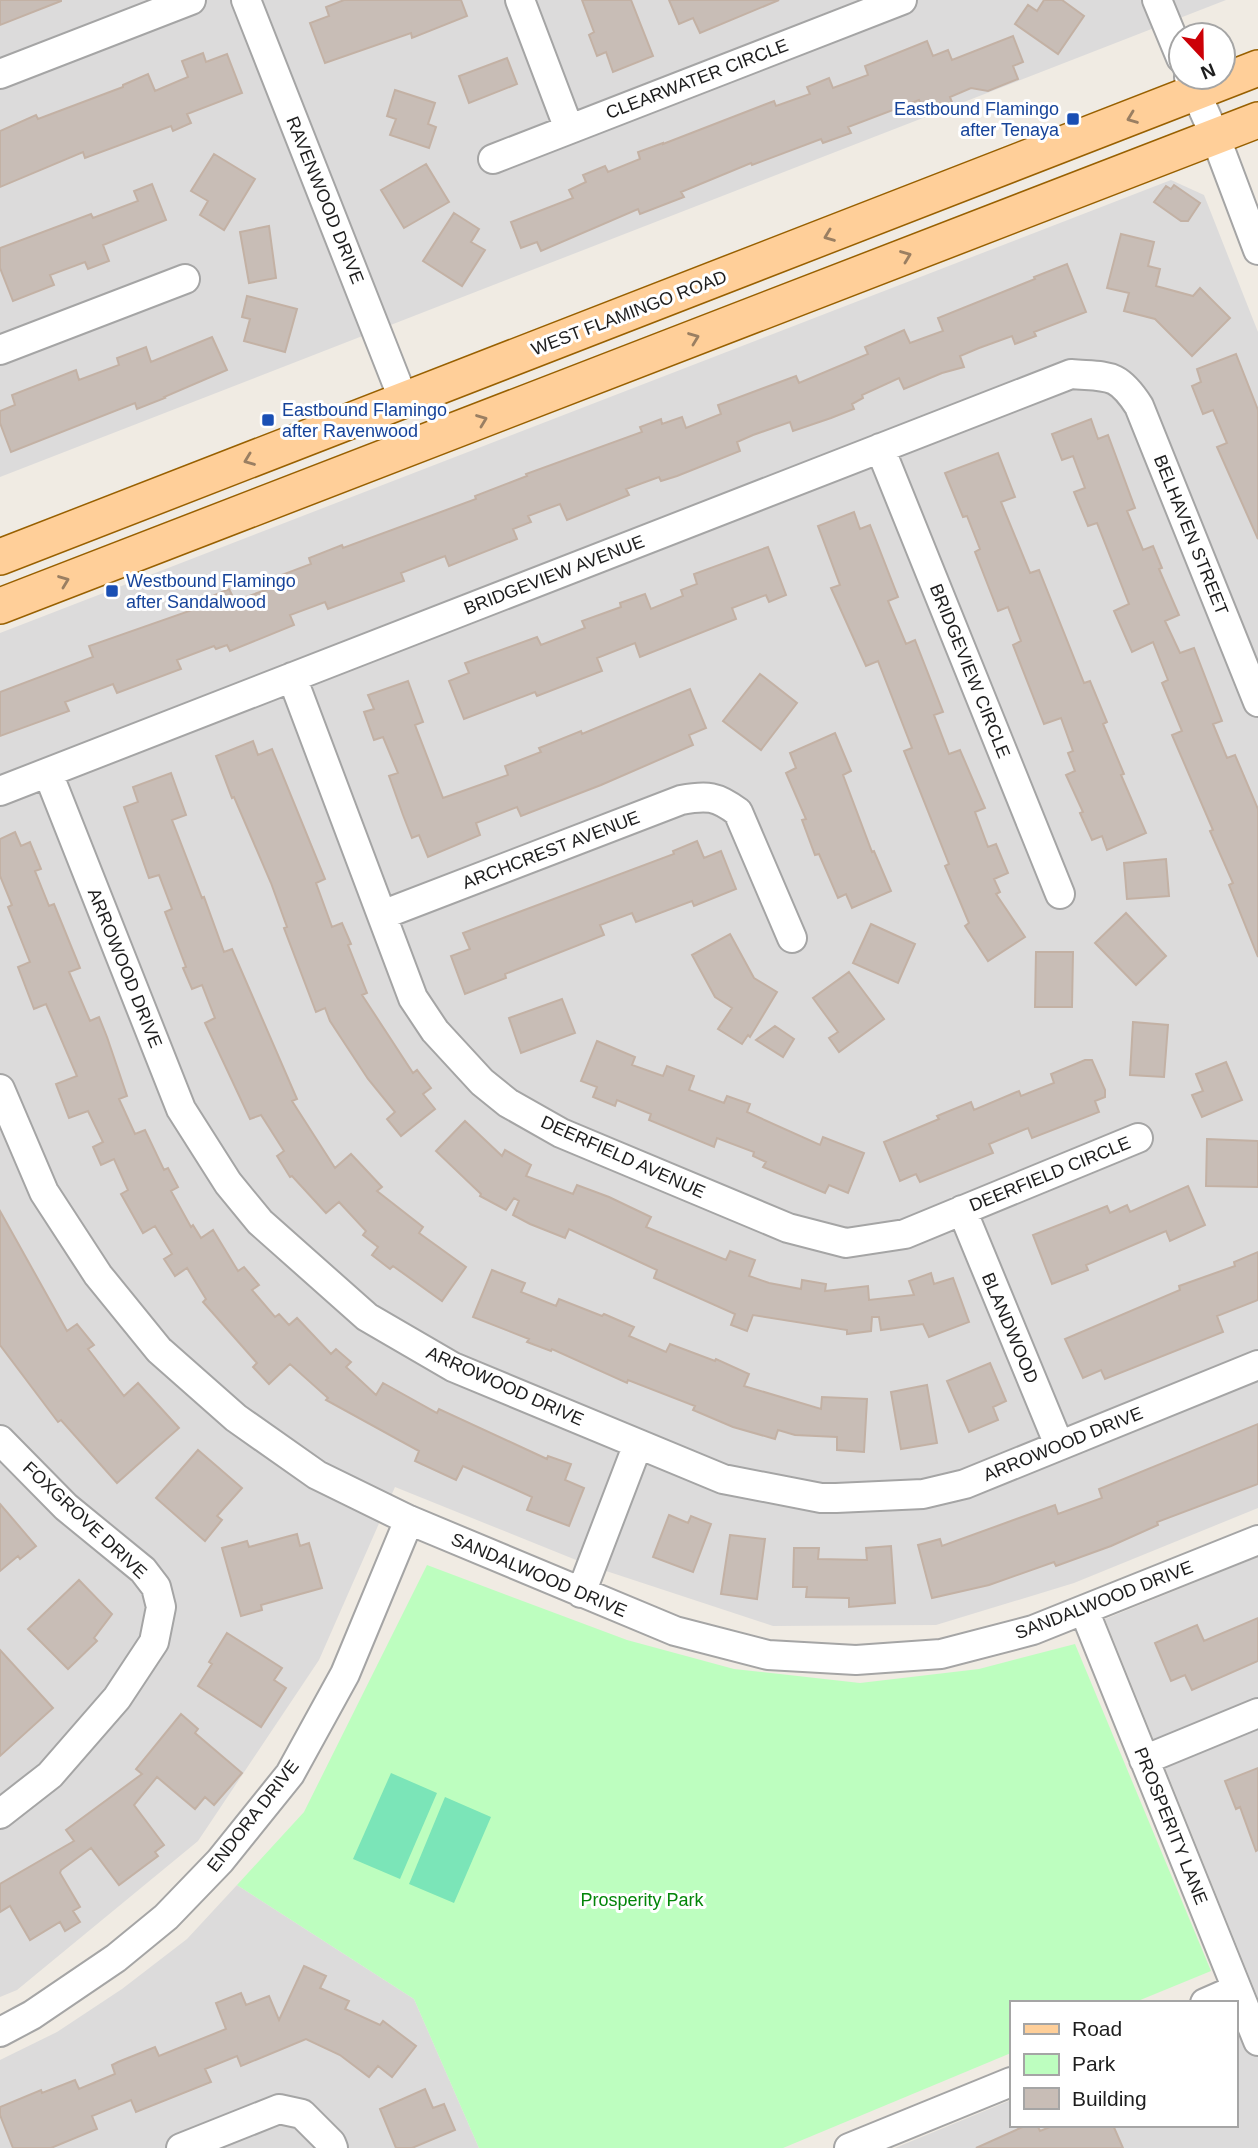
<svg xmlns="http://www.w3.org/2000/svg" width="1258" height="2148" viewBox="0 0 1258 2148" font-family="Helvetica,sans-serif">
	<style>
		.residential { fill: #dcdbdb }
		.park { fill: #bdfebf }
		.pitch { fill: #7be5b8 }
		.building { fill: #c8bdb6; stroke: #c3b1a4; stroke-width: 2 }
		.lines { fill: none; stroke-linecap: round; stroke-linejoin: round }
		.minor-casing { stroke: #a5a5a5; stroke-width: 32 }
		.major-casing { stroke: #986000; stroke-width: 38 }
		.minor { stroke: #fff; stroke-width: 28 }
		.major { stroke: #ffcf99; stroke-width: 35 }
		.oneway { stroke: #9a7f62 }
		.transit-dot { fill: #1a4fb4; stroke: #fff; stroke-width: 2.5 }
		.labels { text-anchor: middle; stroke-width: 6; stroke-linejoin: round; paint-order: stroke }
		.street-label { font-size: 18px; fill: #1e1e1e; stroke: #fff }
		.transit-label { font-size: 18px; fill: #164399; stroke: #fff; text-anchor: start }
		.park-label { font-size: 18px; fill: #038509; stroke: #fff }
	</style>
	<rect width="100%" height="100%" fill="#f0ebe3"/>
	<path class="residential" d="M0,0H1226L0,477Z
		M1171,180L1204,195L1258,332V1508L1074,1583L936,1625L773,1626L591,1566L395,1487L319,1660L198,1841L17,1990L0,1997V633Z
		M1258,1557V2148H895L1011,2100V2125H1235V2007L1258,1998L1105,1619Z
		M237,1885L414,1999L479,2148H0V2060L57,2032L122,1989L187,1939Z"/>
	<path class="park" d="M427,1565L627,1640L734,1669L860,1683L979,1669L1075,1644L1211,1971L1133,2003H1011V2053L783,2148H479L414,1999L237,1885L304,1812Z"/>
	<path class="pitch" d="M391,1773L437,1793L400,1879L353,1859Z
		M445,1797L491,1817L454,1903L409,1884Z"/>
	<path class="building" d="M0,0H61V1L0,25Z
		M344,0H461L467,16L412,38L411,33L325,63L310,23L329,16L326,7Z
		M582,0H631L653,56L613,72L606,52L597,56L589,35L594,32Z
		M669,0H779L700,33L693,18L679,24Z
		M1044,0H1062L1084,16L1058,54L1015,24L1028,5L1037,11Z
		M1013,36L1023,62L1013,66L1018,79L988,91L971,88L950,97L953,105L937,112L932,101L921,105L919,100L848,127L851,133L823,143L821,139L752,165L751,163L681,192L684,197L640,214L638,209L541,251L537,242L521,248L511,222L573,198L569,190L586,182L583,175L605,166L608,172L640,159L638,152L663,143V144L774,101L776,106L810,94L807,87L829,78L833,88L868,75L865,66L927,41L933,56L948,50L952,60Z
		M203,53L206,62L227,54L242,93L187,114L191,123L173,131L171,126L85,158L83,152L0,187V131L36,115L38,119L123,87V85L148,74L155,91L188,77L182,61Z
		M507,58L517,84L469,103L459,76Z
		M395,90L435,103L428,124L436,127L429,148L390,135L396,119L387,116Z
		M214,154L255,179L224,230L200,215L208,201L191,191Z
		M426,164L449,202L404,228L381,190Z
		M152,184L166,220L103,245L109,261L88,269L85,262L50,275L54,285L13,301L0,268V248L91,214L93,218L138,201L134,191Z
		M1174,185L1200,203L1188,221H1181L1154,202L1166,186L1171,189Z
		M454,213L479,229L471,242L485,250L462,286L423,261Z
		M269,226L276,278L249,283L240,232Z
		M1121,234L1154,242L1148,266L1160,269L1156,286L1193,296L1200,288L1230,318L1192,356L1155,319L1124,311L1129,293L1107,288Z
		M1067,264L1086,312L1034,332L1036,336L1015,344L1012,336L979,348L960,356L964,367L942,373L904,389L899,378L862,395L863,398L852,404L854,409L831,418L793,431L790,422L753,435L737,442L740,451L677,476L661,481L659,477L626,489L629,495L567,520L560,504L528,516L531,522L513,529L517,539L449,566L445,556L401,573L404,581L328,609L325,602L290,615L294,625L230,651L227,645L216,649L214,646L177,660L181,669L117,693L113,684L65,702L69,711L0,736V692L93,657L89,646L198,608L196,603L229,589L235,601L274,587L271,579L311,564L309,558L342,545L343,548L476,499L475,496L527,476L526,474L642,432L640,427L661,419L662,424L682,417L686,428L721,414L718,405L796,376L799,383L868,354L865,347L904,330L910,343L943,331L938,318L1035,279L1034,277Z
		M247,296L297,309L285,352L244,341L250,319L242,317Z
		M212,337L227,370L164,397L165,398L137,409L135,403L11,452L0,423V411L15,405L12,395L76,370L79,380L119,365L117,358L146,347L151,362Z
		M1236,354L1258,410V539L1217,447L1227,443L1213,410L1203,414L1192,386L1201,382L1197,369Z
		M1091,419L1098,439L1108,435L1135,508L1127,511L1143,550L1153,546L1162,568L1159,569L1179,615L1165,621L1180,653L1194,648L1222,721L1213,724L1227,758L1235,755L1258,809V957L1229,885L1233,883L1210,831L1213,830L1172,735L1182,731L1162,683L1168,680L1153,642L1132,652L1114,611L1129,604L1097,523L1088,526L1074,492L1085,488L1073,456L1062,460L1052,434Z
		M998,453L1015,497L1001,502L1030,573L1039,570L1084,683L1090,681L1107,722L1103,724L1124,774L1121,775L1146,833L1107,850L1102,836L1092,840L1080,813L1083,812L1066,775L1075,771L1068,753L1073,751L1061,718L1044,724L1013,645L1021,641L1008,607L998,611L975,552L980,549L967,516L963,517L945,473Z
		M854,512L860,529L870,525L898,597L888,601L906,644L915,640L943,712L934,715L949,754L960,750L985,808L975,812L988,847L996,844L1008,873L994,879L1000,892L996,894L1025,937L988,961L965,926L969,923L945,866L949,864L904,751L912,748L878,661L866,666L831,588L840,585L818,526Z
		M768,547L786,595L769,602L766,595L732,608L736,619L640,657L635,643L597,658L602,671L537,696L535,692L464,719L449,681L469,673L465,663L537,637L541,645L585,628L582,621L621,607L620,603L645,594L651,609L683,596L681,590L697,584L694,574Z
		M760,674L797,703L761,750L723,721Z
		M408,681L423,722L415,725L443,798L508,775L505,766L541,752L539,748L581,731L582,734L690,689L706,728L689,735L693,745L601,785L521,816L517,807L476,823L480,835L428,857L419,835L412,838L403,815L389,776L398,773L383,737L374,740L364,712L374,709L368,695Z
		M835,733L851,771L843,775L872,852L874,851L891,891L852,908L846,894L838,898L819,854L815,855L802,820L806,819L786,773L796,768L790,753Z
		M253,741L258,755L272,749L325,879L316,883L332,927L342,923L351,944L348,945L367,993L362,995L413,1073L417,1070L431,1088L423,1094L435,1109L401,1136L387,1119L395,1112L368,1079L330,1021L325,1008L316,1012L284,928L287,927L271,883L234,797L232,798L216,756Z
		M171,773L186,815L172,820L202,898L204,897L224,952L232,949L297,1099L292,1101L335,1168L351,1154L382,1187L377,1191L423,1227L419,1233L466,1267L442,1301L393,1266L390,1269L372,1255L378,1247L363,1235L366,1231L339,1202L326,1213L292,1176L290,1177L277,1156L284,1151L261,1115L250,1119L205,1023L215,1018L202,985L192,989L183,968L186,967L165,912L172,909L159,875L149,878L124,807L138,802L133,787Z
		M15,832L21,846L30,842L41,869L35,871L49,906L54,904L80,968L69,972L90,1021L99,1017L107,1037L127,1096L119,1099L135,1134L145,1130L164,1170L168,1168L178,1187L171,1191L191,1227L193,1225L201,1238L213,1230L238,1271L244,1267L259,1285L252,1290L275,1317L279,1314L289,1325L297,1318L331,1354L336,1349L351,1362L346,1367L376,1395L383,1383L437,1413L439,1409L547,1459L548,1456L571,1464L565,1480L584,1488L569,1526L527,1510L532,1497L463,1466L456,1480L415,1461L419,1451L326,1400L328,1398L290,1364L269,1384L253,1367L257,1363L203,1302L206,1299L187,1268L175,1276L164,1259L172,1254L155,1226L143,1233L121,1194L128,1190L114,1159L101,1165L93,1147L103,1142L88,1111L69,1118L56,1084L77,1076L46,1004L34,1009L18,967L30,962L8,907L12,905L0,876V839Z
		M697,841L704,858L721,851L736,889L694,906L692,901L636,922L632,913L600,925L604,935L505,974L506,978L465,994L451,956L470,949L463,933L674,854L673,851Z
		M1166,859L1169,896L1127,899L1124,863Z
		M1126,913L1166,956L1136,985L1095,943Z
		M871,924L915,944L898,983L853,963Z
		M730,934L754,978L777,992L750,1037L748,1035L742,1044L718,1029L732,1008L715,997L692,955Z
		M1036,952H1073L1072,1007H1035Z
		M849,972L884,1019L839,1052L829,1038L838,1032L813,998Z
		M562,999L575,1033L521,1053L509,1018Z
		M1133,1022L1168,1025L1164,1077L1130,1075Z
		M775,1026L794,1039L783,1057L756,1040Z
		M597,1041L635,1057L632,1065L663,1076L667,1066L694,1076L689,1090L724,1103L727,1096L750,1104L747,1112L820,1145L823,1137L864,1153L848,1193L829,1185L825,1193L763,1167L766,1162L753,1156L754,1152L717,1138L714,1147L649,1120L651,1114L617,1100L615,1106L593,1097L597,1087L581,1081Z
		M1085,1060H1092L1105,1090V1097L1095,1101L1099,1112L1032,1138L1028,1128L989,1144L993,1153L920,1182L916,1174L900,1181L884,1142L939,1119L937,1116L971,1102L974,1110L1019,1091L1021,1096L1054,1083L1051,1074Z
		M1226,1062L1242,1100L1202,1117L1192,1095L1203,1091L1196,1074Z
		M465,1121L502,1156L505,1150L531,1165L526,1176L573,1194L577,1185L609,1197L651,1217L646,1227L726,1260L730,1251L755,1260L749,1276L769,1283L801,1289L802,1280L826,1284L825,1291L868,1286L869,1300L914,1295L909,1281L931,1273L934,1284L953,1278L969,1322L929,1337L923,1324L881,1330L879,1317H872L871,1331L847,1334V1330L753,1315L747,1331L731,1325L735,1314L654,1278L657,1270L569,1229L565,1238L530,1224L513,1215L519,1201L514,1198L506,1210L480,1196L481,1194L436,1151Z
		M1207,1139L1258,1141V1187L1206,1186Z
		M1188,1186L1205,1225L1170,1241L1166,1231L1086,1265L1088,1270L1052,1284L1033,1235L1107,1206L1110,1213L1127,1205L1130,1212Z
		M0,1211L67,1331L77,1324L94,1345L88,1349L124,1396L138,1383L179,1428L117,1483L61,1420L58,1422L0,1345Z
		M1258,1252V1300L1217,1316L1223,1332L1105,1379L1101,1370L1083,1378L1065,1339L1180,1290L1179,1286L1235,1266L1234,1262Z
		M492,1270L525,1283L521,1292L556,1306L559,1299L602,1316L604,1314L634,1327L629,1336L666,1352L670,1344L715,1361L716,1359L749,1374L744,1386L821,1409L822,1397L867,1399L864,1452L837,1450V1437L795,1435L778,1430L775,1439L733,1427L693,1410L695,1406L628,1380L627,1383L552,1349L551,1351L527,1342L529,1339L473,1317Z
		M990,1363L1006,1401L993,1407L998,1420L969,1432L947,1381Z
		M927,1385L937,1443L901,1449L891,1392Z
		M1258,1424V1484L1157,1522L1158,1525L1111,1546L1056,1566L1054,1562L989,1585L932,1598L918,1545L940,1539L942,1546L1055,1505L1058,1514L1102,1498L1099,1489Z
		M198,1450L242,1488L217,1516L222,1520L205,1541L156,1498Z
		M0,1504L36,1546L20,1559L18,1556L0,1571Z
		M669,1515L688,1523L691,1516L711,1524L693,1572L653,1557Z
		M297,1534L300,1546L309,1543L322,1588L261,1605L262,1610L241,1616L222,1548L247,1541L249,1547Z
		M730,1535L765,1539L757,1599L721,1594Z
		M891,1546L895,1603L849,1607V1598L806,1597L807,1587H793L794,1548H819L818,1559L867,1560L866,1548Z
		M79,1580L112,1614L94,1638L97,1641L68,1669L28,1629Z
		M1258,1618V1661L1192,1690L1185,1675L1171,1681L1155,1643L1197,1625L1204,1641Z
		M227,1633L282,1668L274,1680L286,1688L261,1727L198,1686L212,1664L209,1662Z
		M0,1650L53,1708L0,1756Z
		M181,1714L198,1729L195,1733L242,1773L214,1805L205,1797L195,1809L157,1777L134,1805L164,1845L155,1852L158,1856L119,1885L91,1848L61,1870L60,1873L80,1907L73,1911L80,1922L65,1931L60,1922L30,1940L10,1906L0,1912V1884L74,1841L66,1830L142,1774L136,1769Z
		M1258,1768V1850L1256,1851L1240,1807L1236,1809L1225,1781Z
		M304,1966L326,1976L320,1988L349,2001L345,2009L380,2025L383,2021L416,2046L392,2077L378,2066L369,2077L340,2055L306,2039L241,2066L237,2056L205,2069L211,2082L136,2112L131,2100L92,2116L97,2129L51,2148H13L0,2115V2107L41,2090L42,2093L75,2080L79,2089L115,2074L112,2065L118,2062L155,2047L159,2056L226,2029L216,2003L241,1993L246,2005L269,1996L279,2020Z
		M425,2089L433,2108L444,2104L455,2130L412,2148H396L380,2109Z
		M1027,2125H1037L1040,2131L1055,2125H1113L1123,2148H976Z"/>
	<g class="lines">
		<g class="minor-casing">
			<path id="minor" d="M246,0L404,401
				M520,0L569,129
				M1157,0L1181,58
				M0,74L191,0
				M1189,77L1215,136L1258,250
				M493,159L902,0
				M0,350L185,279
				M880,448L1060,894
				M292,677L413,998L435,1031L482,1082L508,1103L561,1133L788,1228L846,1243L905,1234L1138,1138
				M48,773L181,1109L228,1183L260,1222L367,1317L453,1367L723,1479L821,1498H836L923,1494L965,1484L1258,1365
				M0,791L1071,374C1108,377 1117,372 1139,406L1258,702
				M382,915L681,800C707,795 717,796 738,812L792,938
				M0,1089L44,1192L98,1275L159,1350L236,1418L317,1475L409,1520L675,1631L768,1655L856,1660L941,1654L1033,1630L1258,1540
				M962,1210L1059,1445
				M0,1440L66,1507L143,1570L156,1587L161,1607L154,1642L117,1698L50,1775L0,1814
				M581,1593L638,1444
				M1084,1610L1258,2041
				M1144,1760L1258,1713
				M1205,2003L1237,1989
				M0,2032L32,2015L116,1958L166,1917L220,1861L290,1774L345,1674L409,1520
				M181,2148L279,2109L302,2114L331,2143L333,2148
				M849,2148L1011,2082"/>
		</g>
		<g class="major-casing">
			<path id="major" d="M0,557L1258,68
				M0,606L1258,120"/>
		</g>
		<use href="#minor" class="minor"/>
		<use href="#major" class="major"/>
	</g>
	<defs><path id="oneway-chevron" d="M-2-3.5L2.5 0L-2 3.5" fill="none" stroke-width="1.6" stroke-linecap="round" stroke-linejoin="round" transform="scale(1.75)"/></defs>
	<g class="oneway">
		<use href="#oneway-chevron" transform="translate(1132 118) rotate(159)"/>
		<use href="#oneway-chevron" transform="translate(829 236) rotate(159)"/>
		<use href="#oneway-chevron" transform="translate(906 256) rotate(-21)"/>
		<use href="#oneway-chevron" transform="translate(694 338) rotate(-21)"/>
		<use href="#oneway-chevron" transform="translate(482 420) rotate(-21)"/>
		<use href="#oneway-chevron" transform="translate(249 460) rotate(159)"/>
		<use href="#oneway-chevron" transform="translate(64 581) rotate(-21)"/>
	</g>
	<g class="transit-dot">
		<rect x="1066" y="112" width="14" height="14" rx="3.5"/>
		<rect x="261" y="413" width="14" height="14" rx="3.5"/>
		<rect x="105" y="584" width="14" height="14" rx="3.5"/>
	</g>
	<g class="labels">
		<g class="street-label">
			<text transform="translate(697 79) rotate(-21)" y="6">CLEARWATER CIRCLE</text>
			<text transform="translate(325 200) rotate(68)" y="6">RAVENWOOD DRIVE</text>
			<text transform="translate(629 313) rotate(-21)" y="6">WEST FLAMINGO ROAD</text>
			<text transform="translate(1191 535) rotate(68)" y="6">BELHAVEN STREET</text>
			<text transform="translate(554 575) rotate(-21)" y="6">BRIDGEVIEW AVENUE</text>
			<text transform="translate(970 671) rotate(68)" y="6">BRIDGEVIEW CIRCLE</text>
			<text transform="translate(551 850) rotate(-21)" y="6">ARCHCREST AVENUE</text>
			<text transform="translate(125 968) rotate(68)" y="6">ARROWOOD DRIVE</text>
			<text transform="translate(623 1157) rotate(24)" y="6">DEERFIELD AVENUE</text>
			<text transform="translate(1050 1174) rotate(-22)" y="6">DEERFIELD CIRCLE</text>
			<text transform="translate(1010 1328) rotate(67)" y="6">BLANDWOOD</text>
			<text transform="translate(505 1386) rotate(24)" y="6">ARROWOOD DRIVE</text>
			<text transform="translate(1063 1444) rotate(-22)" y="6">ARROWOOD DRIVE</text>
			<text transform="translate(85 1520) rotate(43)" y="6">FOXGROVE DRIVE</text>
			<text transform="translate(539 1575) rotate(23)" y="6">SANDALWOOD DRIVE</text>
			<text transform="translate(1104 1600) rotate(-21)" y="6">SANDALWOOD DRIVE</text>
			<text transform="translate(253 1816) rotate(-52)" y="6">ENDORA DRIVE</text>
			<text transform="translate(1171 1826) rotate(68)" y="6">PROSPERITY LANE</text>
		</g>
		<g class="transit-label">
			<text x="1059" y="115" text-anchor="end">Eastbound Flamingo<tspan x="1059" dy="21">after Tenaya</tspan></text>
			<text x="282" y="416">Eastbound Flamingo<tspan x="282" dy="21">after Ravenwood</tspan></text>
			<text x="126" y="587">Westbound Flamingo<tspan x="126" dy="21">after Sandalwood</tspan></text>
		</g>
		<g class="park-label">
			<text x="642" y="1906">Prosperity Park</text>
		</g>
	</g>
	<rect x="1010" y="2001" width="228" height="126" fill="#ffffff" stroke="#a5a5a5" stroke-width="2"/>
	<rect x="1024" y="2024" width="35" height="10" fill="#ffcf99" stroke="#a5a5a5" stroke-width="2"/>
	<text x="1072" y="2036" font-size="21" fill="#1e1e1e">Road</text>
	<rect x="1024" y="2054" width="35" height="21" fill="#bdfebf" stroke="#a5a5a5" stroke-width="2"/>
	<text x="1072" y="2071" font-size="21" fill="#1e1e1e">Park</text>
	<rect x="1024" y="2088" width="35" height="21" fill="#c8bdb6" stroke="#a5a5a5" stroke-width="2"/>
	<text x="1072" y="2106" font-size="21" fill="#1e1e1e">Building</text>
	<g transform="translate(1202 56) rotate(158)"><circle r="33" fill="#ffffff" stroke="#a5a5a5" stroke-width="2"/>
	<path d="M0-5L12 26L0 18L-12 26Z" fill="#cc0007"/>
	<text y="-10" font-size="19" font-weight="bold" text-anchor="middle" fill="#1e1e1e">N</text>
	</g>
</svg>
